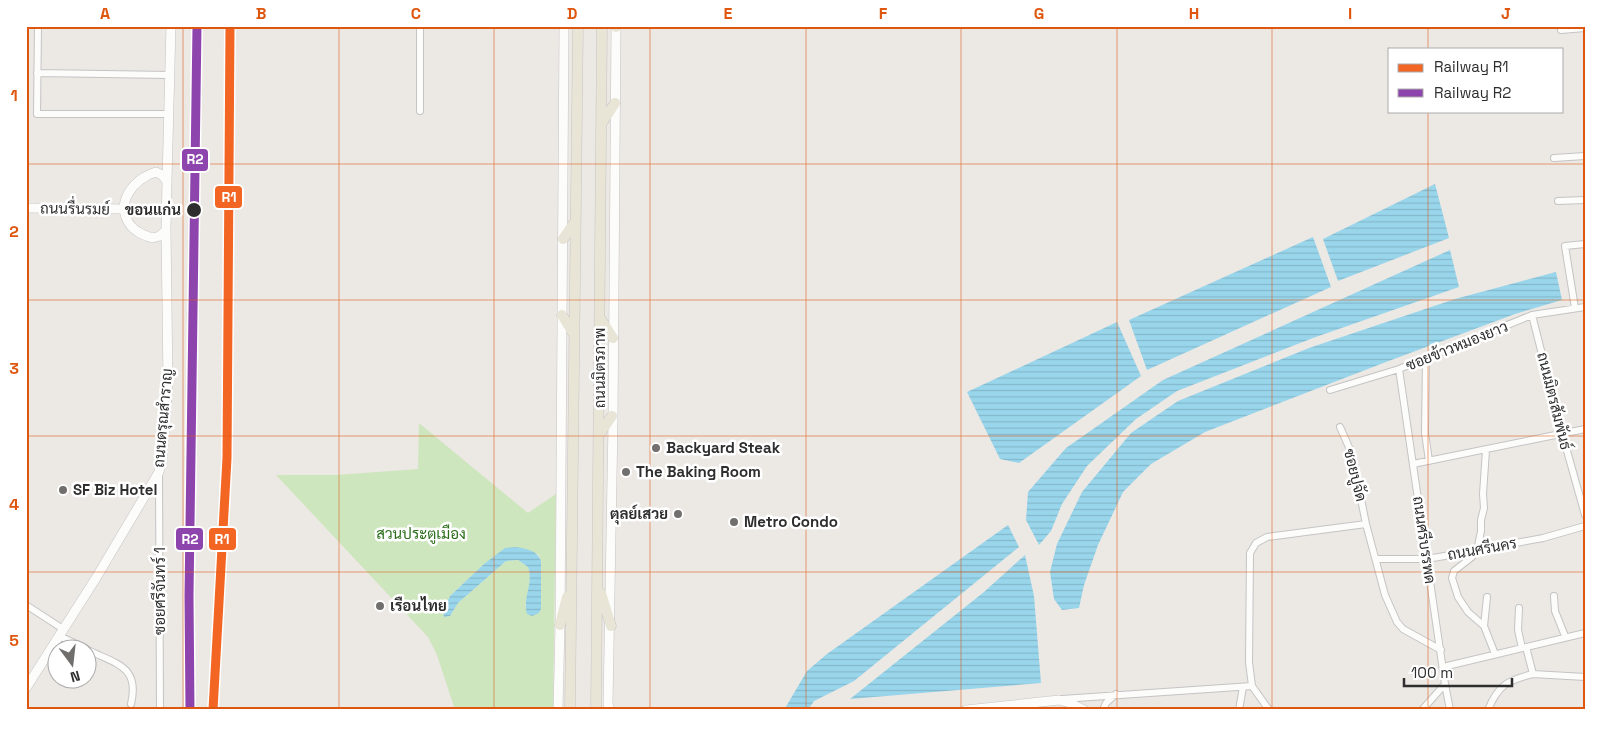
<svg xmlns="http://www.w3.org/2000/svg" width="1611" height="736" viewBox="0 0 1611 736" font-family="'Space Grotesk',Sarabun,sans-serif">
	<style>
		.park { fill: #cee6be; fill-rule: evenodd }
		.water { fill: url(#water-rules) }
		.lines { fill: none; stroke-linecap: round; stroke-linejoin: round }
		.street-casing { stroke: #c5c4c5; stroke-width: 8 }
		.secondary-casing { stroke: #c5c4c5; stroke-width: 10 }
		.primary-casing { stroke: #c6c5c4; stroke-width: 11 }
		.street { stroke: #fcfcfb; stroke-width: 6 }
		.secondary { stroke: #fcfcfb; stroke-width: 9 }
		.primary { stroke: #e8e4d6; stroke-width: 10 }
		.rail-1-casing { stroke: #fff; stroke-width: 12 }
		.rail-2-casing { stroke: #fff; stroke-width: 12 }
		.rail-1 { stroke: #f26522; stroke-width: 9 }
		.rail-2 { stroke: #8e44ad; stroke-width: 9 }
		.grid { fill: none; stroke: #df570e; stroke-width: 1; stroke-opacity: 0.55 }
		.stop-dot { fill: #2e2e2e; stroke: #fff; stroke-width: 2 }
		.poi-dot { fill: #706f6e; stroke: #fff; stroke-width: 2 }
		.labels { text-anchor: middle; stroke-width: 5; stroke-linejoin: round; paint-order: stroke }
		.street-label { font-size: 15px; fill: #2e2e2e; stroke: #fff }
		.stop-label { font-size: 15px; font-weight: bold; fill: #2e2e2e; stroke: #fff; text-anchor: end }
		.poi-label { font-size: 15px; font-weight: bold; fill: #2e2e2e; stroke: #fff; text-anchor: start }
		.park-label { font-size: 15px; fill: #2c6e1b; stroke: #fff }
		.line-badge { stroke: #fff; stroke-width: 2 }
		.badge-label { font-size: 14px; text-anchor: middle; font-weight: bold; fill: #fff }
		.neatline { fill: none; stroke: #df570e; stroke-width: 2 }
		.grid-label { font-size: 16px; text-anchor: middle; font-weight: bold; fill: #df570e }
	</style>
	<defs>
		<pattern id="water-rules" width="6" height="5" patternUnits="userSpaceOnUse" patternTransform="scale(1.25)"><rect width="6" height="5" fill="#99d6ec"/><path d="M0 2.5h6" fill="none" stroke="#84b8cb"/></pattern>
	</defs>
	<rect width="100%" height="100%" fill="#ece8e4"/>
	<path class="park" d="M419,423L528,513L556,494L553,710H455L437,655L428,637L276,475H336L418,469ZM538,554L541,561V608L539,613L525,606C528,593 533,580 528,567L518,560L506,561L458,603L450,616L443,610L450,596L484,564Z"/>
	<path class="water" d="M1435,184L1449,238L1338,281L1323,239Z
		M1313,237L1331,287L1147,370L1129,320Z
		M1450,250L1459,287L1313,338L1177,391L1136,419L1087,466L1062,504L1051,531L1039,545L1026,520L1028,492L1066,448L1163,380Z
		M1556,272L1562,300L1515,314L1386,362L1205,432L1151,464L1123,492L1098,545L1084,585L1079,608L1062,610L1054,599L1050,572L1057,544L1082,492L1131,433L1178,401L1309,348L1455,299Z
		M1117,322L1141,376L1019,463L1000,459L967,392Z
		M1008,525L1019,547L854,681L814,701L808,710H784L807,671L827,654Z
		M516,547C527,549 537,550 541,561V609L539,613L532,616L527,614C522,598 534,584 528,567L518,560L506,561L458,603L450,616L444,617L443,610L450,596L484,564L505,548Z
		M1025,555L1034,596L1041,683L850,699L984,592Z"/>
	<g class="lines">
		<g class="street-casing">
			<path id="street" d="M38,26L37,114H169
				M420,26V111
				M1561,30L1585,28
				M37,73L170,75
				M1554,158L1585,156
				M1558,201L1585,200
				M1575,308L1565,246L1585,244
				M1532,315L1562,433L1585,515
				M1426,359L1425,433L1429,461
				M1399,369L1445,684L1450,710
				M1330,390L1399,369L1532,315L1585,307
				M1340,427L1352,454L1366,524
				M1413,464L1585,429
				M159,474L160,710
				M1477,551L1481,531V520L1484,508L1483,494L1486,450
				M1471,552L1472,557L1454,571L1452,578L1458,597L1468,612L1484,626
				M1377,559H1427L1462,553L1543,538L1585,526
				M1554,596L1555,611L1565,636
				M1487,597L1484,626L1495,654
				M26,605L63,629
				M1519,608L1518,630L1522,648
				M59,636L85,648
				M88,650C116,664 140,666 131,704
				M1443,667L1585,633
				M1533,674L1585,677
				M1062,699L1252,686
				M1103,710L1106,703L1116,694
				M1239,710L1243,687
				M1269,710L1252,686L1249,662L1250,553L1256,543L1267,537L1366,524L1385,595L1397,622L1403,629L1441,650
				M1422,710L1445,684
				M1488,710C1498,685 1508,680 1533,674L1526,647"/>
		</g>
		<g class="secondary-casing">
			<path id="secondary" d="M156,172L162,175L167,181L166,230L160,236L152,238C144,235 137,233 131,226C113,204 134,178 156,172Z
				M167,181L171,26
				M26,208L125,209
				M26,688L96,578L159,472L162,461L168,383L166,230
				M558,710L560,625L564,26
				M610,710L608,704L613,422L616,26
				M966,710L1059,700L1070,703L1084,710"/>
		</g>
		<g class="primary-casing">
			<path id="primary" d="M615,26L616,27
				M602,123L615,103
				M563,239L575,222
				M562,315L573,333
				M600,318L613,338
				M599,435L612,416
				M601,593L611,626
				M560,625L567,597
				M570,710L578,26
				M596,710L602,26"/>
		</g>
		<use href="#street" class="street"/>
		<use href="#secondary" class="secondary"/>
		<use href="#primary" class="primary"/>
		<g class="rail-1-casing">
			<path id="rail-1" d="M213,710L227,458L230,26"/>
		</g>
		<g class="rail-2-casing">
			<path id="rail-2" d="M190,710L189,596L197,26"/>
		</g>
		<use href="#rail-1" class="rail-1"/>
		<use href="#rail-2" class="rail-2"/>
	</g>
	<path class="grid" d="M183,26V710M339,26V710M494,26V710M650,26V710M806,26V710M961,26V710M1117,26V710M1272,26V710M1428,26V49M1428,111V710M26,164H1585M26,300H1585M26,436H1585M26,572H1585"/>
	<circle class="stop-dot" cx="194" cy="210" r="8"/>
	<g class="poi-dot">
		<circle cx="656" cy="448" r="5"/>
		<circle cx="626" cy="472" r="5"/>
		<circle cx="63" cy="490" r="5"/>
		<circle cx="678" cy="514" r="5"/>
		<circle cx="734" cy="522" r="5"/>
		<circle cx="380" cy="606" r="5"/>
	</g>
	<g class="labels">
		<g class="street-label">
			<text transform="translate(75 209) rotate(1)" y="5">ถนนรื่นรมย์</text>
			<text transform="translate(1457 346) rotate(-22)" y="5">ซอยข้าวหมองยาว</text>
			<text transform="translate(600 368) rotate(-90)" y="5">ถนนมิตรภาพ</text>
			<text transform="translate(1554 401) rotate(76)" y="5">ถนนมิตรสัมพันธ์</text>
			<text transform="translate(163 418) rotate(-85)" y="5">ถนนดรุณสำราญ</text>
			<text transform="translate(1355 475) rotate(76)" y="5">ซอยปูจัด</text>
			<text transform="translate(1424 540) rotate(82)" y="5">ถนนศรีบรรพด</text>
			<text transform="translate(1482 549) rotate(-10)" y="5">ถนนศรีนคร</text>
			<text transform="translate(160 591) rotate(-90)" y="5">ซอยศรีจันทร์ 1</text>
		</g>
		<g class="stop-label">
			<text x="181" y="215">ขอนแก่น</text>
		</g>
		<g class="poi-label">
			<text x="666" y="453">Backyard Steak</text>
			<text x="636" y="477">The Baking Room</text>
			<text x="73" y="495">SF Biz Hotel</text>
			<text x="668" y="519" text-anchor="end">ตุลย์เสวย</text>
			<text x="744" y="527">Metro Condo</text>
			<text x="390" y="611">เรือนไทย</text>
		</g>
		<g class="park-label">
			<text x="421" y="539">สวนประตูเมือง</text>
		</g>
	</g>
	<g class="line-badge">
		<rect x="181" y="148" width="28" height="24" rx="5" fill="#8e44ad"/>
		<rect x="214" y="185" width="29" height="24" rx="5" fill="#f26522"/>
		<rect x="175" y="527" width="29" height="24" rx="5" fill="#8e44ad"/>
		<rect x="208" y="527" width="29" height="24" rx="5" fill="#f26522"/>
	</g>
	<g class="badge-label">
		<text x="195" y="164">R2</text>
		<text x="229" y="202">R1</text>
		<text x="190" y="544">R2</text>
		<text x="222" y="544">R1</text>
	</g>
	<rect width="1611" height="736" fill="none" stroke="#ffffff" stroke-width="55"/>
	<rect x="1388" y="48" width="175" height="65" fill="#ffffff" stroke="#ababab"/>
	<rect x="1398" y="64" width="25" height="8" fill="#f26522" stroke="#ababab"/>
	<text x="1434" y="72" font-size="15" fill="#2e2e2e">Railway R1</text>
	<rect x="1398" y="89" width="25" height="8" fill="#8e44ad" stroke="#ababab"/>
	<text x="1434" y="98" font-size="15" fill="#2e2e2e">Railway R2</text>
	<g transform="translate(72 664) rotate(165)"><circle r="24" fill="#ffffff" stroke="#ababab"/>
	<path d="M0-4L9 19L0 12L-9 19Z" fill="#706f6e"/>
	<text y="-8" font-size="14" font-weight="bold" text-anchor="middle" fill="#2e2e2e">N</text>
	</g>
	<path d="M1404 678v8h108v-8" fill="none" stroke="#2e2e2e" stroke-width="2.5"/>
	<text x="1411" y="678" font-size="15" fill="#2e2e2e" stroke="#ffffff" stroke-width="4" paint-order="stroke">100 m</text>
	<rect x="28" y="28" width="1556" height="680" class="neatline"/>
	<g class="grid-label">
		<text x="105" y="19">A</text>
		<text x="261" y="19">B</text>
		<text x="416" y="19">C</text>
		<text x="572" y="19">D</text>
		<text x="728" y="19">E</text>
		<text x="883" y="19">F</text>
		<text x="1039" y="19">G</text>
		<text x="1194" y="19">H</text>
		<text x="1350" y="19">I</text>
		<text x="1506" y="19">J</text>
		<text x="14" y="101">1</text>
		<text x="14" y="237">2</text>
		<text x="14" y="374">3</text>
		<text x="14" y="510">4</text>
		<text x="14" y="646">5</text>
	</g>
</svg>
